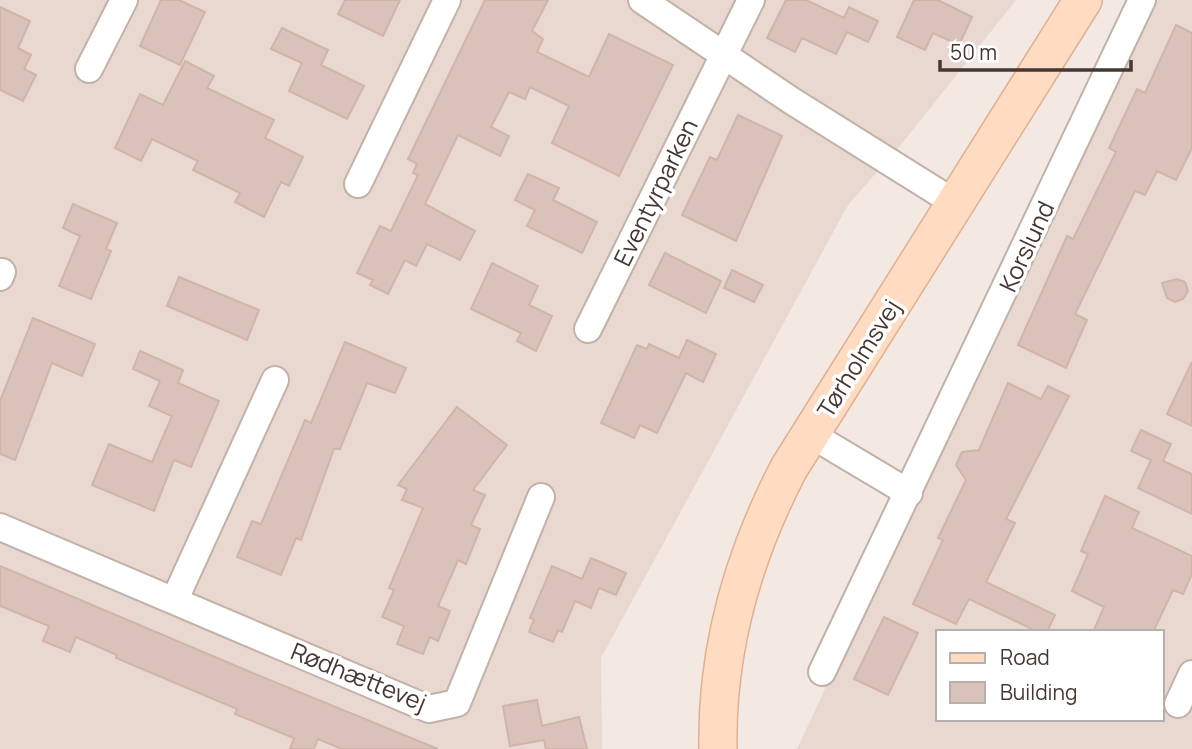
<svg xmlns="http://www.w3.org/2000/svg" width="1192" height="749" viewBox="0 0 1192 749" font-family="Manrope,sans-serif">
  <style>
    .residential { fill: #e8d8d0; fill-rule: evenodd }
    .building { fill: #d9c2ba; stroke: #d1b4a9; stroke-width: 2 }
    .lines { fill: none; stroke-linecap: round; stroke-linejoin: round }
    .street-casing { stroke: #c2b1a7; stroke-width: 30 }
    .secondary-casing { stroke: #dfb091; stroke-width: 40 }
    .street { stroke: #fff; stroke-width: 26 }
    .secondary { stroke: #ffdbc1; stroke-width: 37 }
    .labels { text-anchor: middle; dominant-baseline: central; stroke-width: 7; stroke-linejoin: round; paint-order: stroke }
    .street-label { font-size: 24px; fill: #453832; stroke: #fff }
  </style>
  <rect width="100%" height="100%" fill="#f3e9e2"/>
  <g class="residential">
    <path d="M0 0H1016L900 146 848 205 601 658 602 749H0Z"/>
    <path d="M1146 0H1192V749H797ZM938 632H1162V719H938Z"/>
  </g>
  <g class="building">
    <path d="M161 0H179L205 12 180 65 140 46Z"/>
    <path d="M345 0H400L383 36 338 14Z"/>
    <path d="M485 0H548L532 31 543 39 537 52 589 77 609 34 673 65 619 176 552 143 569 106 530 87 525 99 509 92 491 127 509 136 500 156 458 135 425 204 475 231 460 260 427 244 416 266 405 260 388 294 370 285 373 280 357 273 380 226 391 231 418 175 413 173 417 164 408 159Z"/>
    <path d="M786 0H806L844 18 849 7 878 21 868 42 847 32 836 54 802 38 795 52 767 38Z"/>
    <path d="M914 0H938L972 17 959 45 933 33 925 50 897 37Z"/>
    <path d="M0 7 30 21 18 48 31 55 24 69 36 75 23 101 0 90Z"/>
    <path d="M1176 25 1192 33V148L1176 180 1157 171 1145 195 1135 191 1075 314 1087 320 1066 368 1018 345 1067 236 1073 239 1116 152 1109 148 1137 89 1145 93Z"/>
    <path d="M282 28 328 50 321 65 364 86 347 119 289 91 302 63 271 49Z"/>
    <path d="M185 61 214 76 207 88 274 120 265 138 303 157 289 186 281 182 264 217 235 202 240 193 193 170 198 161 152 139 141 161 115 148 140 94 163 105Z"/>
    <path d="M738 115 782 136 736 241 682 215 710 157 717 160Z"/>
    <path d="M528 174 559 188 553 200 597 222 582 253 527 226 535 210 515 200Z"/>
    <path d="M73 204 117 223 106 249 111 251 91 299 59 286 80 236 63 228Z"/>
    <path d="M665 253 721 281 706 313 649 285Z"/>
    <path d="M492 263 538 286 529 305 552 316 536 351 517 341 521 333 471 309Z"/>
    <path d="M732 270 763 285 754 302 724 288Z"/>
    <path d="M179 277 259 310 247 340 167 306Z"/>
    <path d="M1177 279 1185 282 1188 291 1183 299 1175 302 1167 298 1162 283Z"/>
    <path d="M33 318 95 344 82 376 52 363 15 460 0 454V401Z"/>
    <path d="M687 340 716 354 703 382 686 373 657 433 640 425 634 438 601 423 637 345 647 349 649 344 679 358Z"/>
    <path d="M345 342 406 368 395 393 367 383 340 449H334L301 540 296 538 281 575 237 557 252 521 261 524 305 420 311 423Z"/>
    <path d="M140 351 183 370 178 383 219 401 191 467 174 460 154 511 92 485 109 444 152 462 172 416 149 406 160 381 133 369Z"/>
    <path d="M1192 362V426L1167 414Z"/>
    <path d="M1008 383 1041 399 1048 386 1069 396 1006 519 1015 523 986 582 1055 615 1047 632H1038L969 599 956 624 913 604 943 540 938 538 966 480 956 465 962 452 979 450Z"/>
    <path d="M457 407 507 445 473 490 485 495 471 525 480 529 466 564 458 560 438 606 450 611 438 641 430 637 423 654 397 644 404 626 382 617 394 590 389 588 423 508 402 500 407 489 398 485Z"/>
    <path d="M1141 430 1171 444 1163 461 1192 474V514L1138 488 1151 460 1131 451Z"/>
    <path d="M1105 496 1139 512 1132 528 1192 556V574L1183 594 1173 590 1153 632H1093L1104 607 1072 591 1088 554 1081 551Z"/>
    <path d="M591 558 626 573 616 595 599 588 591 608 575 601 562 632 558 630 553 642 529 632 534 619 530 618 552 566 582 579Z"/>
    <path d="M0 566 248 671 438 749H342L318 739 314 749H290L294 738 235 714 237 709 116 658 117 655 76 637 70 652 43 641 49 626 0 606Z"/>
    <path d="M884 617 918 633 888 695 854 679Z"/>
    <path d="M537 700 542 726 579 717 587 749H546L544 740 510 746 503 706Z"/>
  </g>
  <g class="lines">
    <g class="street-casing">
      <g id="street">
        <path d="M642 0 792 101 955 203"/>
        <path d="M89 69 124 0"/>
        <path d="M358 184 447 0"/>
        <path d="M0 277 2 272"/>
        <path d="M588 329 751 0"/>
        <path d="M810 434 909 493"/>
        <path d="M0 527 429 709 457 703 541 497"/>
        <path d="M175 599 275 380"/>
        <path d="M822 672 1142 0"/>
        <path d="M1178 704 1192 674"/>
      </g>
    </g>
    <g class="secondary-casing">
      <path id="secondary" d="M718 749C716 650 743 556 789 468L1083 0"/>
    </g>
    <use href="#street" class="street"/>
    <use href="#secondary" class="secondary"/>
  </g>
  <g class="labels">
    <g class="street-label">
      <text transform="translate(655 192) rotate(-64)">Eventyrparken</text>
      <text transform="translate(1026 246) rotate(-65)">Korslund</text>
      <text transform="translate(858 358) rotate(-58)">Tørholmsvej</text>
      <text transform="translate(359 676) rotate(22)">Rødhættevej</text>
    </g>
  </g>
  <rect x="936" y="630" width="228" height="91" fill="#ffffff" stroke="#b5afad" stroke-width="2"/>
  <rect x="950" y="653" width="35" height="10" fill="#ffdbc1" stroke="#b5afad" stroke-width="2"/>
  <text x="1000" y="665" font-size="21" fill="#453832">Road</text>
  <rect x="950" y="682" width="35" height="21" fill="#d9c2ba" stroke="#b5afad" stroke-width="2"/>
  <text x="1000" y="700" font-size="21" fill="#453832">Building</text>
  <path d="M940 60v10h191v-10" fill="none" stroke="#453832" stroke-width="3.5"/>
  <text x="950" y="60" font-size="21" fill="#453832" stroke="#ffffff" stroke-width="5" paint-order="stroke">50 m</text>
</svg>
